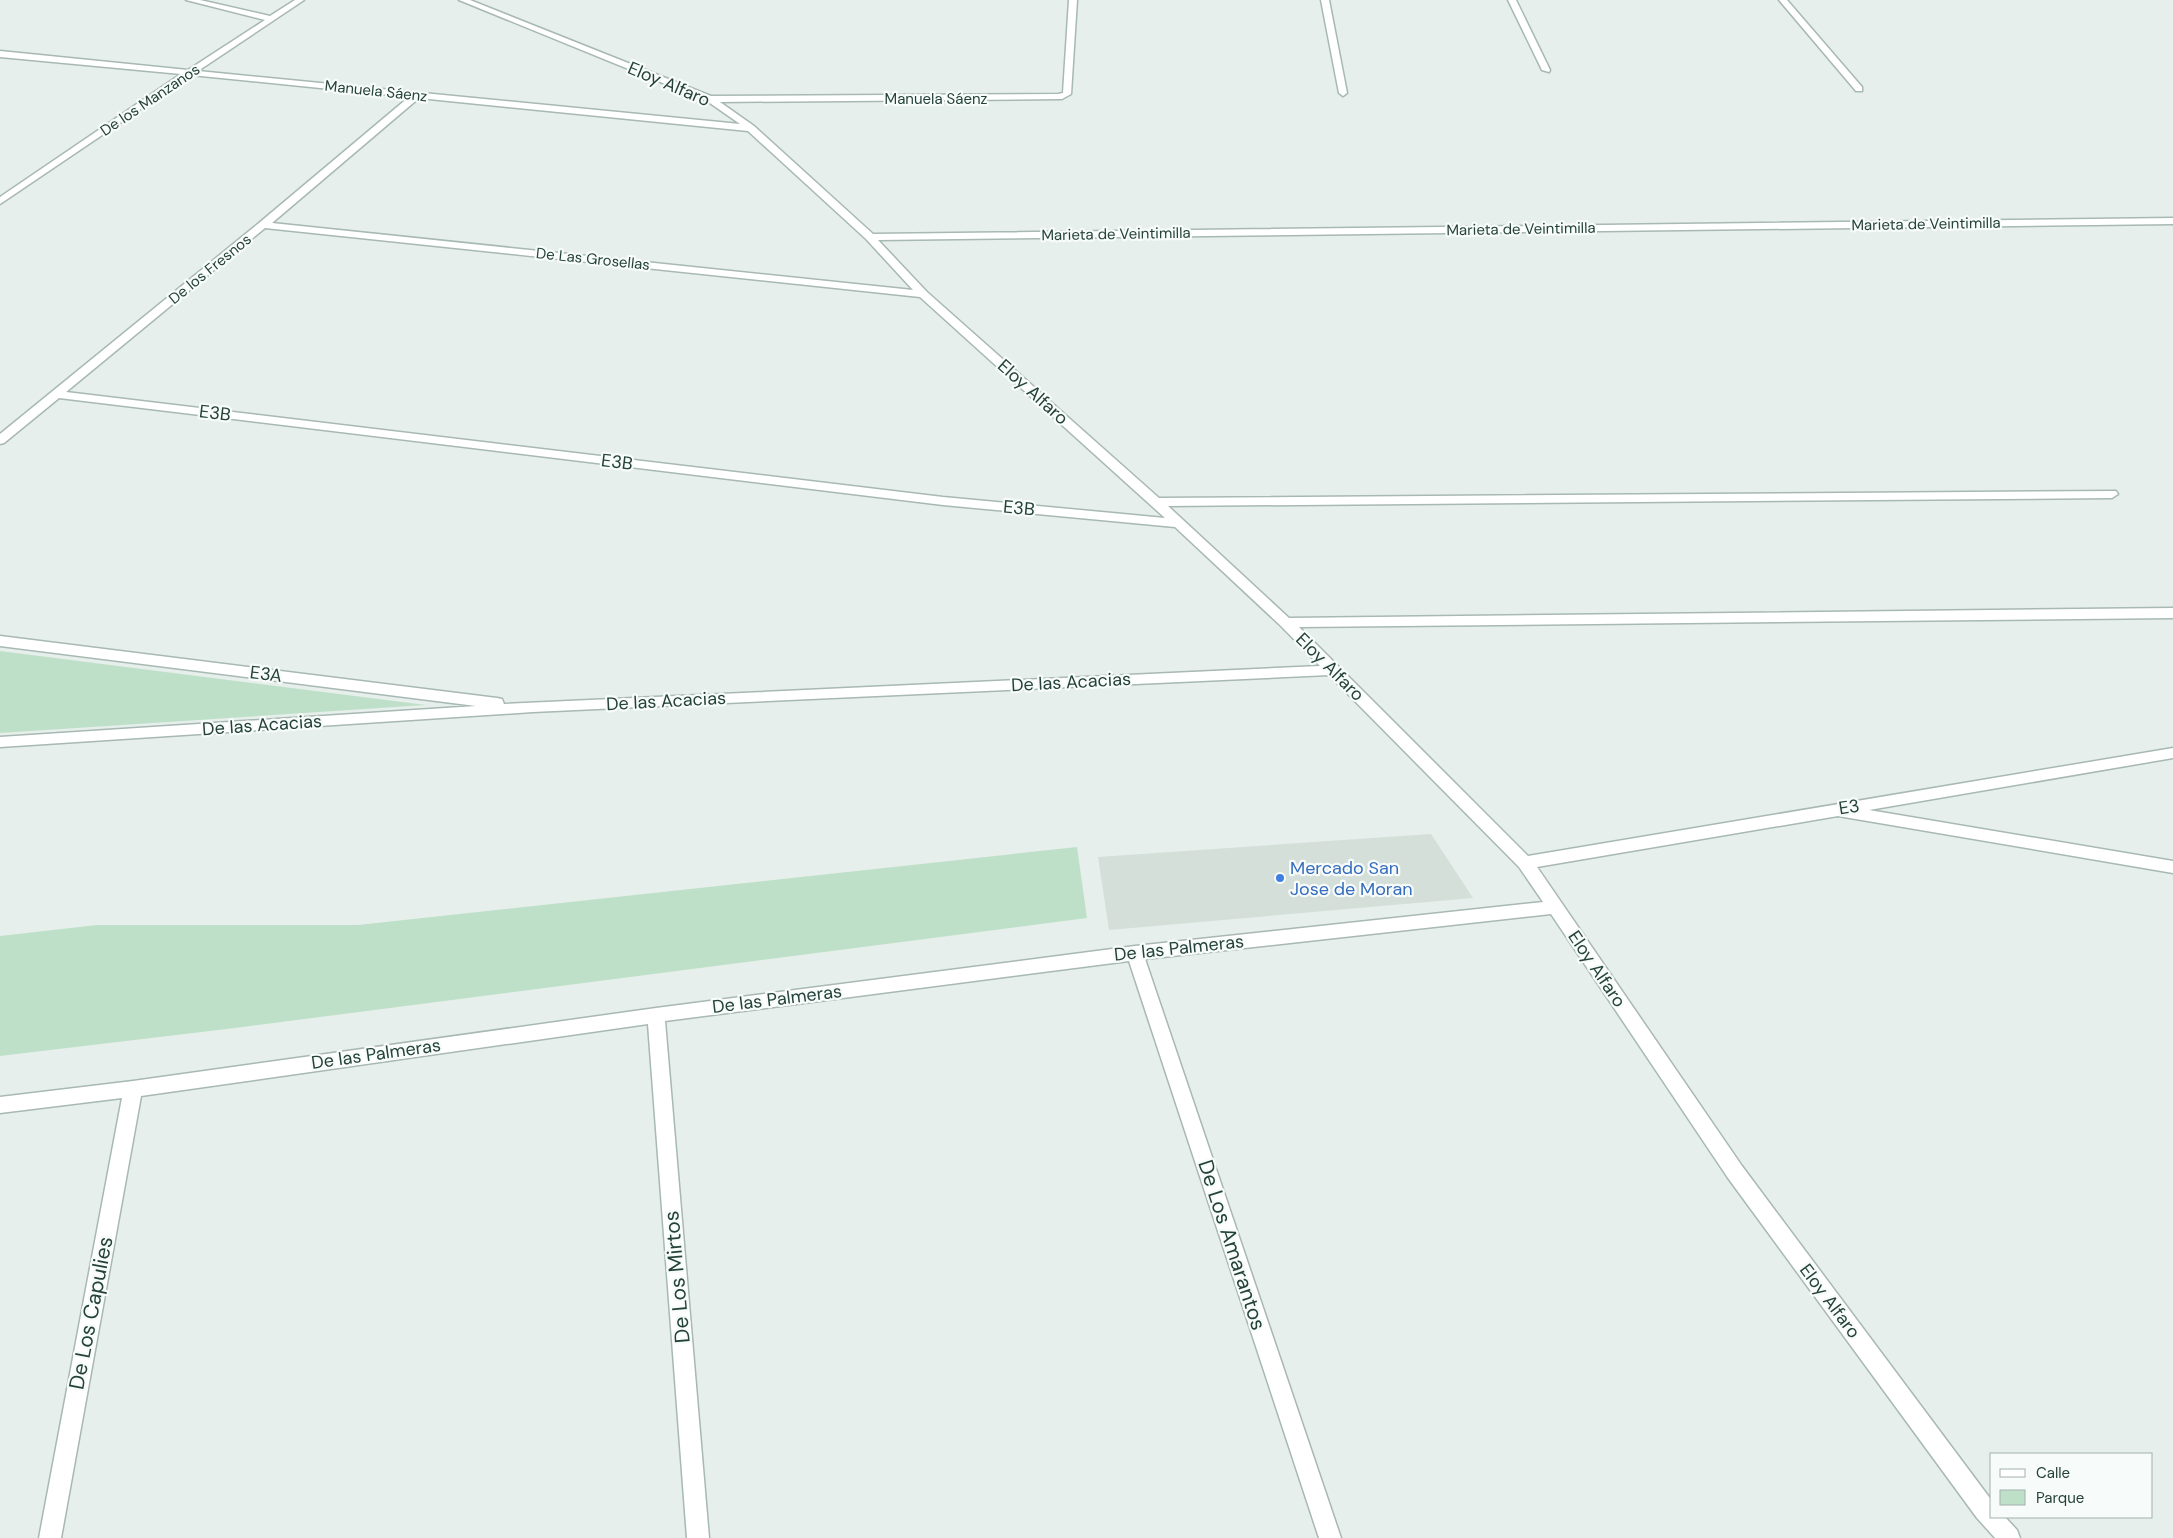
<svg xmlns="http://www.w3.org/2000/svg" width="2173" height="1538" viewBox="0 0 2173 1538" font-family="'DM Sans',sans-serif">
  <style>
    .built { fill: #d4dfda }
    .green { fill: #bfe0c8 }
    .lines { fill: none; stroke-linecap: round; stroke-linejoin: round }
    .minor-casing { stroke: #a8b8b2; stroke-width: 3 }
    .minor { fill: #fff; fill-rule: evenodd }
    .shop-dot { fill: #3f7fe0; stroke: #f7fbf9; stroke-width: 2 }
    .labels { text-anchor: middle; dominant-baseline: central; stroke-width: 4.5; stroke-linejoin: round; paint-order: stroke }
    .far-street-label { font-size: 15px; fill: #24423a; stroke: #f7fbf9 }
    .street-label { font-size: 18px; fill: #24423a; stroke: #f7fbf9 }
    .shop-label { font-size: 18px; fill: #366cbe; stroke: #f7fbf9; text-anchor: start }
    .near-street-label { font-size: 21px; fill: #24423a; stroke: #f7fbf9 }
  </style>
  <rect width="100%" height="100%" fill="#e6efeb"/>
  <path class="built" d="M1431 834 1473 898 1109 930 1098 857Z"/>
  <g class="green">
    <path d="M0 651 426 705 0 733Z"/>
    <path d="M1077 847 1087 918 235 1028 0 1056V936L97 925H358Z"/>
  </g>
  <g class="lines">
    <g class="minor-casing">
      <g id="minor">
        <path d="M186 0H200L270 16 295 0H304L198 71 740 124 707 101 459 0H470L711 96 1058 94 1063 93 1069 0H1077L1071 94 1062 99 720 102 754 126 873 234 2173 218V224L878 240 927 292 1159 498 2116 491 2118 494 2112 498 1168 506 1289 618 2173 608V618L1299 627 1528 856 2173 748V758L1869 810 2173 861V873L1838 816 1537 867 1742 1166 1992 1501V1517H2005L2017 1530 2020 1538H1995L1977 1518 1728 1178 1551 914 1145 959 1341 1538H1319L1129 961 665 1021 709 1538H687L648 1024 141 1096 61 1538H39L122 1098 0 1113V1097L133 1081 656 1008 1135 946 1543 902 1519 867 1329 675 533 712 0 747V737L476 706 0 646V636L497 698 502 699 504 704 1320 666 1281 626 1175 527 943 505 59 398 4 443 0 444V434L259 223 409 97 191 75 0 204V197L181 74 0 57V51L188 70 265 20ZM419 98 748 131 866 239 913 290 272 223ZM265 228 920 297 1165 518 943 497 66 392Z"/>
        <path d="M1321 0H1329L1347 93 1343 96 1339 93Z"/>
        <path d="M1508 0H1516L1550 70 1549 72 1542 70Z"/>
        <path d="M1779 0H1787L1862 87V91H1856Z"/>
      </g>
    </g>
    <use href="#minor" class="minor"/>
  </g>
  <circle class="shop-dot" cx="1280" cy="878" r="5"/>
  <g class="labels">
    <g class="far-street-label">
      <text transform="translate(376 91) rotate(6)">Manuela Sáenz</text>
      <text x="936" y="99">Manuela Sáenz</text>
      <text transform="translate(150 100) rotate(-34)">De los Manzanos</text>
      <text transform="translate(1926 224) rotate(-1)">Marieta de Veintimilla</text>
      <text transform="translate(1521 229) rotate(-1)">Marieta de Veintimilla</text>
      <text transform="translate(1116 234) rotate(-1)">Marieta de Veintimilla</text>
      <text transform="translate(593 259) rotate(6)">De Las Grosellas</text>
      <text transform="translate(210 269) rotate(-39)">De los Fresnos</text>
    </g>
    <g class="street-label">
      <text transform="translate(669 84) rotate(23)">Eloy Alfaro</text>
      <text transform="translate(1033 392) rotate(42)">Eloy Alfaro</text>
      <text transform="translate(215 413) rotate(7)">E3B</text>
      <text transform="translate(617 462) rotate(7)">E3B</text>
      <text transform="translate(1019 508) rotate(5)">E3B</text>
      <text transform="translate(1330 667) rotate(45)">Eloy Alfaro</text>
      <text transform="translate(266 674) rotate(7)">E3A</text>
      <text transform="translate(1071 682) rotate(-3)">De las Acacias</text>
      <text transform="translate(666 701) rotate(-3)">De las Acacias</text>
      <text transform="translate(262 725) rotate(-4)">De las Acacias</text>
      <text transform="translate(1849 807) rotate(-9)">E3</text>
      <text transform="translate(1179 948) rotate(-6)">De las Palmeras</text>
      <text transform="translate(1597 969) rotate(56)">Eloy Alfaro</text>
      <text transform="translate(777 999) rotate(-7)">De las Palmeras</text>
      <text transform="translate(376 1054) rotate(-8)">De las Palmeras</text>
      <text transform="translate(1830 1301) rotate(53)">Eloy Alfaro</text>
    </g>
    <g class="shop-label">
      <text x="1290" y="868">Mercado San<tspan x="1290" dy="21">Jose de Moran</tspan></text>
    </g>
    <g class="near-street-label">
      <text transform="translate(1232 1245) rotate(72)">De Los Amarantos</text>
      <text transform="translate(677 1277) rotate(-95)">De Los Mirtos</text>
      <text transform="translate(91 1313) rotate(-79)">De Los Capulies</text>
    </g>
  </g>
  <rect x="1990" y="1453" width="162" height="65" fill="#f7fbf9" stroke="#a3b1ad"/>
  <rect x="2000" y="1469" width="25" height="8" fill="#ffffff" stroke="#a3b1ad"/>
  <text x="2036" y="1478" font-size="15" fill="#24423a">Calle</text>
  <rect x="2000" y="1490" width="25" height="15" fill="#bfe0c8" stroke="#a3b1ad"/>
  <text x="2036" y="1503" font-size="15" fill="#24423a">Parque</text>
</svg>
